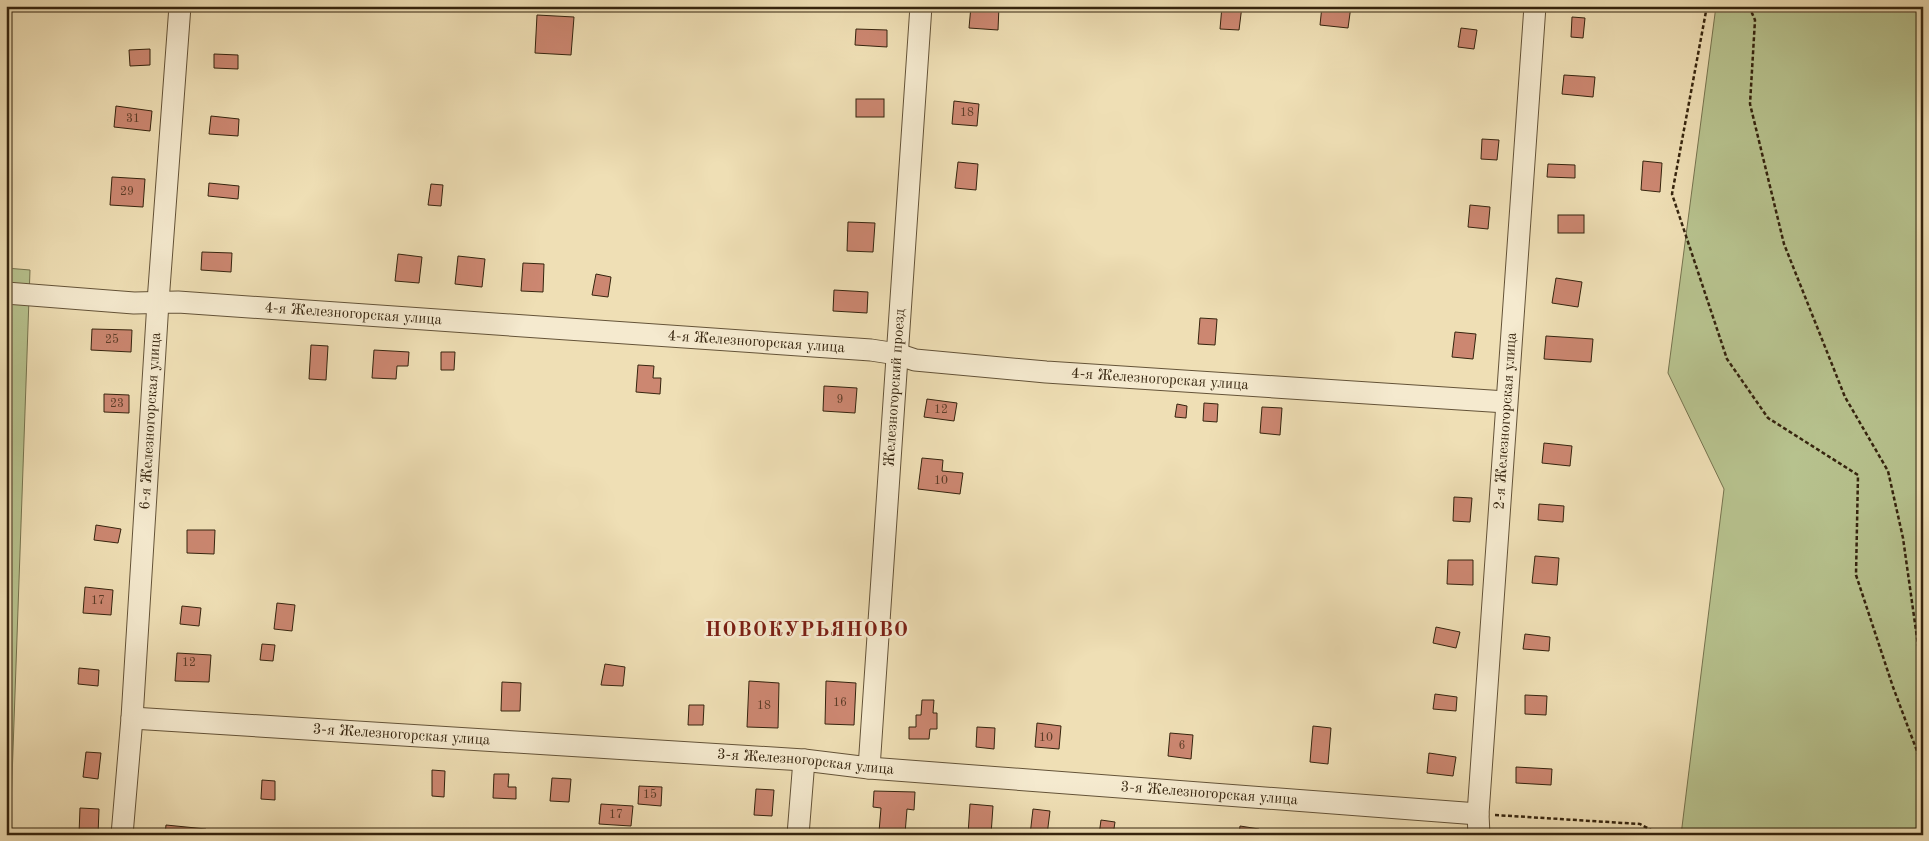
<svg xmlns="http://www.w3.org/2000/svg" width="1929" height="841" viewBox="0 0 1929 841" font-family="'Old Standard TT',serif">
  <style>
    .green { fill: #b7c28e; stroke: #76734e }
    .building { fill: #cc8771; stroke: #35240e }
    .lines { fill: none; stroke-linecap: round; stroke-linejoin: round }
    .minor-casing { stroke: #645338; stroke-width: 23 }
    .path { stroke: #35240e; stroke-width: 2.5; stroke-dasharray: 4 2.5; stroke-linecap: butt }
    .minor { stroke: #f5eacf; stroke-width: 21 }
    .labels { text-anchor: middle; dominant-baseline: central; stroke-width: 5; stroke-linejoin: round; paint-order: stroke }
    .number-label { font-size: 12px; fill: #5b3d27 }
    .street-label { font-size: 15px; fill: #35240e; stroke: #f5eacf }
    .district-label { font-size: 20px; font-weight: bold; letter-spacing: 1px; fill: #7a1f14; stroke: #f5eacf }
  </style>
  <rect width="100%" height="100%" fill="#efdfb5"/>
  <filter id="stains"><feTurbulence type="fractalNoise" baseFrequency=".004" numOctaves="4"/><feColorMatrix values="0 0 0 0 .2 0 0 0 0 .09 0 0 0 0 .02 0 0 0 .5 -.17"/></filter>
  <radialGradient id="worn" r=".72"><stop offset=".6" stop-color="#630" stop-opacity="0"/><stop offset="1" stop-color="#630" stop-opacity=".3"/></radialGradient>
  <g class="green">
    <path d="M1716 6H1923V835H1681L1724 489 1668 373Z"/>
    <path d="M6 268 30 270 10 835H6Z"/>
  </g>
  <g class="building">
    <path d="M218 6H244L243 9Z"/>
    <path d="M971 6H999L998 30 969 28Z"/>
    <path d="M1222 6H1242L1239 30 1220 29Z"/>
    <path d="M1294 6H1308V11L1294 9Z"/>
    <path d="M1322 6H1351L1348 28 1320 25Z"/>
    <path d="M537 15 574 17 571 55 535 53Z"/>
    <path d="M1572 17 1585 18 1583 38 1571 37Z"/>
    <path d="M1461 28 1477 30 1474 49 1458 47Z"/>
    <path d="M856 29 887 30V47L855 45Z"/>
    <path d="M150 49V65L130 66 129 50Z"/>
    <path d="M214 54 238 55V69L214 68Z"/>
    <path d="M1564 75 1595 77 1593 97 1562 94Z"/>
    <rect x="856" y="99" width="28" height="18"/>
    <path d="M954 101 979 104 977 126 952 124Z"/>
    <path d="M116 106 152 111 150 131 114 127Z"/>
    <path d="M211 116 239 119 238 136 209 134Z"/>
    <path d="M1482 139 1499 140 1497 160 1481 159Z"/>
    <path d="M1643 161 1662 163 1660 192 1641 190Z"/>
    <path d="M958 162 978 164 976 190 955 188Z"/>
    <path d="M1548 164 1575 165V178L1547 177Z"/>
    <path d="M112 177 145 179 143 207 110 205Z"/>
    <path d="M209 183 239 186 238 199 208 196Z"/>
    <path d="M431 184 443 185 441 206 428 205Z"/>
    <path d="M1470 205 1490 207 1488 229 1468 227Z"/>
    <rect x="1558" y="215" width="26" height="18"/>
    <path d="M848 222 875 223 873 252 847 251Z"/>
    <path d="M202 252 232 253 231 272 201 270Z"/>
    <path d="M398 254 422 257 419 283 395 281Z"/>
    <path d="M458 256 485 259 482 287 455 284Z"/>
    <path d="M523 263 544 264 543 292 521 291Z"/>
    <path d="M596 274 611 277 608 297 592 295Z"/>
    <path d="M1556 278 1582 282 1578 307 1552 303Z"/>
    <path d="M834 290 868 292 867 313 833 311Z"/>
    <path d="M1200 318 1217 319 1215 345 1198 344Z"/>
    <path d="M92 329 132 330 131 352 91 350Z"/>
    <path d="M1455 332 1476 334 1473 359 1452 357Z"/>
    <path d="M1546 336 1593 339 1591 362 1544 359Z"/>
    <path d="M311 345 328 346 326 380 309 379Z"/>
    <path d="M374 350 409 352 408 366H397L396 379 372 378Z"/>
    <path d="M441 352H455L454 370H441Z"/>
    <path d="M638 365 654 366 653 378H661L660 394 636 392Z"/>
    <path d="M824 386 857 388 855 413 823 411Z"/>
    <path d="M104 394 129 395V413L104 412Z"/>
    <path d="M927 399 957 403 954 421 924 417Z"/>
    <path d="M1204 403 1218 404 1217 422 1203 421Z"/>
    <path d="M1177 404 1187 406 1186 418 1175 417Z"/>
    <path d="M1262 407 1282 408 1280 435 1260 433Z"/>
    <path d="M1544 443 1572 446 1570 466 1542 463Z"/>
    <path d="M922 458 943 460 942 471 963 473 960 494 918 489Z"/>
    <path d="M1454 497 1472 498 1470 522 1453 521Z"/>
    <path d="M1539 504 1564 506 1563 522 1538 520Z"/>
    <path d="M96 525 121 529 118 543 94 540Z"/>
    <path d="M187 530H215L214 554 187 553Z"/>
    <path d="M1535 556 1559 558 1557 585 1532 583Z"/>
    <path d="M1448 560H1473V585L1447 584Z"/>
    <path d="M85 587 113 590 111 615 83 613Z"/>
    <path d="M277 603 295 605 292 631 274 629Z"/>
    <path d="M182 606 201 608 199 626 180 624Z"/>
    <path d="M1436 627 1460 632 1456 648 1433 643Z"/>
    <path d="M1525 634 1550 637 1549 651 1523 649Z"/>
    <path d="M262 644 275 645 273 661 260 660Z"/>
    <path d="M177 653 211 655 209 682 175 681Z"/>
    <path d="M605 664 625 667 623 686 601 685Z"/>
    <path d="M79 668 99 670 98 686 78 684Z"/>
    <path d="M749 681 779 683 778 728 747 727Z"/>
    <path d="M826 681 856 683 854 725 825 724Z"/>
    <path d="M502 682 521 683 520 711H501Z"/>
    <path d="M1435 694 1457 697 1456 711 1433 709Z"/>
    <path d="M1525 695 1547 696 1546 715 1525 714Z"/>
    <path d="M922 700H934L933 713H937V729H930L929 739H909V727H916V715H921Z"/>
    <path d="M689 705H704L703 725H688Z"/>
    <path d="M1037 723 1061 726 1059 749 1035 747Z"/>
    <path d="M1313 726 1331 728 1328 764 1310 762Z"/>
    <path d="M977 727 995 728 994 749 976 747Z"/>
    <path d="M1170 733 1193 735 1191 759 1168 756Z"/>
    <path d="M86 752 101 753 98 779 83 777Z"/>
    <path d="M1429 753 1456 757 1453 776 1427 773Z"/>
    <path d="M1516 767 1552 769 1551 785 1516 783Z"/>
    <path d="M432 770 445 771 444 797 432 796Z"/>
    <path d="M494 774H509L508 787H516V799L493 798Z"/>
    <path d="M552 778 571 779 569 802 550 801Z"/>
    <path d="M262 780 275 781V800L261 799Z"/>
    <path d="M639 786 662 787 661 806 638 804Z"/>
    <path d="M756 789 774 790 772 816 754 815Z"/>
    <path d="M874 791 915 792 914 810 907 809 905 834 879 832 881 808 873 807Z"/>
    <path d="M601 804 633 806 631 826 599 824Z"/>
    <path d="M970 804 993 806 991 835H968Z"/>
    <path d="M80 808 99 809 98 835 79 834Z"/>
    <path d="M1033 809 1050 811 1047 835H1030Z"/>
    <path d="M1101 820 1115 822 1113 835H1099Z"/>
    <path d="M166 825 206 829V835H165Z"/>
    <path d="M1240 826 1259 829 1258 835H1239Z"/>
  </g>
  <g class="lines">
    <g class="minor-casing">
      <g id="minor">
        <path id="s1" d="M6 293 134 303 178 302 871 350 897 354 915 360 1046 372 1506 402"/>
        <path id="s2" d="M132 718 804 760 869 768 1478 814"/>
        <path id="s3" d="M869 768 921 6"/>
        <path id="s4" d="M122 835 132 718 158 302 180 6"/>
        <path d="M798 835 804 760"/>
        <path id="s5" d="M1479 835 1478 814 1535 6"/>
      </g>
    </g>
    <g class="path">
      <path d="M1707 6 1672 194 1727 359 1768 418 1858 475 1856 575 1893 687 1923 767"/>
      <path d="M1749 6 1755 20 1750 104 1784 244 1845 397 1888 471 1903 538 1919 652 1923 661"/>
      <path d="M1495 815 1640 824 1660 835"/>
    </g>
    <use href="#minor" class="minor"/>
  </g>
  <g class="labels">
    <g class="number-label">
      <text x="967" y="113">18</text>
      <text x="133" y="119">31</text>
      <text x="127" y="192">29</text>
      <text x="112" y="340">25</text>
      <text x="840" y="400">9</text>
      <text x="117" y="404">23</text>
      <text x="941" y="410">12</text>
      <text x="941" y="481">10</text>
      <text x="98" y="601">17</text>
      <text x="189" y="663">12</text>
      <text x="840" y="703">16</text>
      <text x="764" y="706">18</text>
      <text x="1046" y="738">10</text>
      <text x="1182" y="746">6</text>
      <text x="650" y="795">15</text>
      <text x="616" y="815">17</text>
    </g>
    <g class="street-label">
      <text stroke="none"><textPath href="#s1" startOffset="348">4-я Железногорская улица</textPath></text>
      <text stroke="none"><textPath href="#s1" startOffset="752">4-я Железногорская улица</textPath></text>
      <text stroke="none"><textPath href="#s1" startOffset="1158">4-я Железногорская улица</textPath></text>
      <text stroke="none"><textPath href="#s3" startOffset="381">Железногорский проезд</textPath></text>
      <text stroke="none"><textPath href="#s4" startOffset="415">6-я Железногорская улица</textPath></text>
      <text stroke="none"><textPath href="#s5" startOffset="415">2-я Железногорская улица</textPath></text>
      <text stroke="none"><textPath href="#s2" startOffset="270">3-я Железногорская улица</textPath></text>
      <text stroke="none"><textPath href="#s2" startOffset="675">3-я Железногорская улица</textPath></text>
      <text stroke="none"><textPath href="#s2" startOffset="1080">3-я Железногорская улица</textPath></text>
    </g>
    <g class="district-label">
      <text x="807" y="631">НОВОКУРЬЯНОВО</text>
    </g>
  </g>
  <rect width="1929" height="841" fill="none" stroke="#efdfb5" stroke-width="25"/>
  <rect x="8" y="8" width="1914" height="826" fill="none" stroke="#35240e" stroke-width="2.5"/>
  <rect x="12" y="12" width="1904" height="816" fill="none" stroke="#35240e"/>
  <rect width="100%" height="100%" filter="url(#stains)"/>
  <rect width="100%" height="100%" fill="url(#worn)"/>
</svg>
